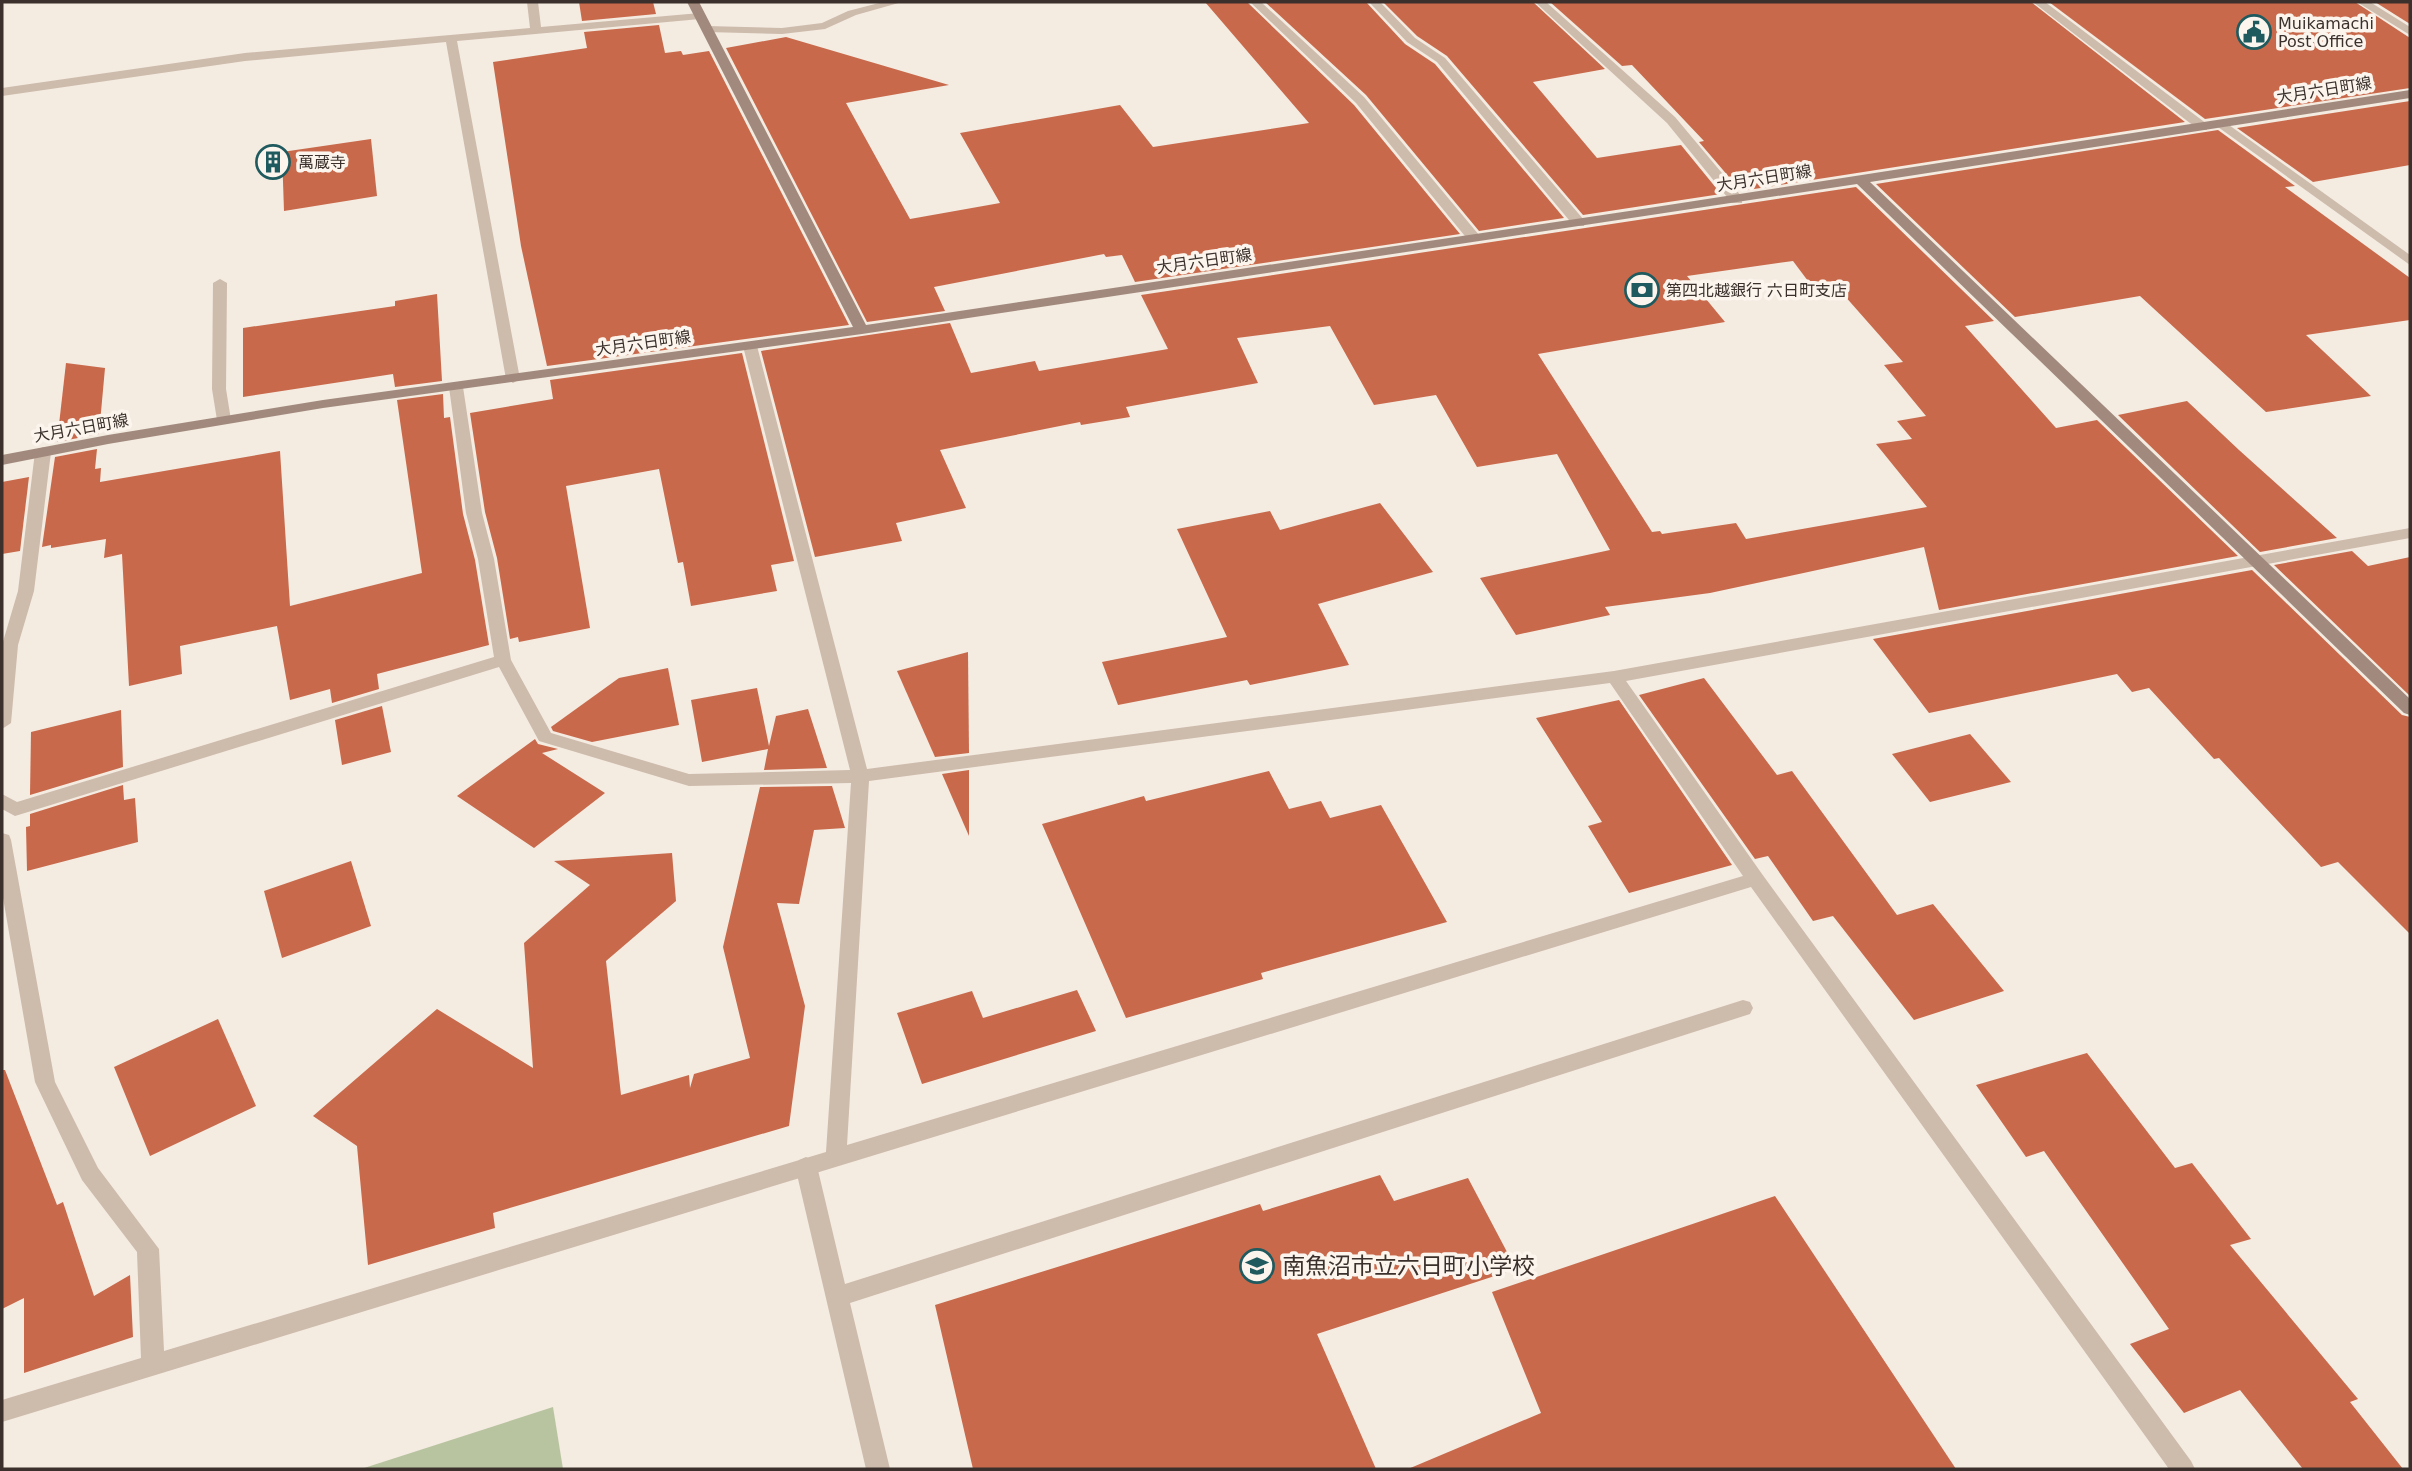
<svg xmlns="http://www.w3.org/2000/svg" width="2412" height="1471" viewBox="0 0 2412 1471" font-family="'DejaVu Sans','Noto Sans JP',sans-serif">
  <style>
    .green { fill: #b8c4a0 }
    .building { fill: #c8694b; fill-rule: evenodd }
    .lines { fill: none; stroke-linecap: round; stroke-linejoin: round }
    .lane { fill: #cdbbac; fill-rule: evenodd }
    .street { fill: #cdbbac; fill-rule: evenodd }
    .secondary { fill: #a18a7d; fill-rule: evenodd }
    .labels { text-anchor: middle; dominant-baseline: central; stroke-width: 7; stroke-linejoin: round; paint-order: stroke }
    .far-poi-label { font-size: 16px; fill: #3b302b; stroke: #fbf5ee; text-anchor: start }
    .far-street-label { font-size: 16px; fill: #3b302b; stroke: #fbf5ee }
    .near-poi-label { font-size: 23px; fill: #3b302b; stroke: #fbf5ee; text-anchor: start }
  </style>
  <rect width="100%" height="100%" fill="#f4ebe1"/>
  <path class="green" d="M553 1407 563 1469H361Z"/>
  <g class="building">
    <path d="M579 2H653L656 14 582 21Z"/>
    <path d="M1205 2H1247L1354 105 1460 234 1135 282 1122 255 1106 257 1104 254 934 287 945 311 867 322 726 48 786 37 949 85 846 103 910 219 1000 203 960 133 1120 105 1153 147 1309 123Z"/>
    <path d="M1265 2H1366L1405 44 1435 64 1564 218 1479 231 1366 95Z"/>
    <path d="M1383 2H1533L1605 69 1533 82 1597 158 1681 145 1721 194 1583 215 1447 56 1417 36Z"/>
    <path d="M1550 2H2031L2185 122 1741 191 1699 142 1704 141 1632 65 1622 66Z"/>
    <path d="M2049 2H2355L2410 38V88L2205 119Z"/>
    <path d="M2375 2H2410V24Z"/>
    <path d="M659 25 665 53 681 51 683 55 709 51 849 325 547 366 521 246 493 62 587 48 584 32Z"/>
    <path d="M2410 101V165L2313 182 2237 128Z"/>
    <path d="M2218 130 2295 186 2285 187 2410 278V320L2306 335 2371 396 2266 412 2140 296 2015 317 1876 184Z"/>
    <path d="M371 139 377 196 284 211 282 152Z"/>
    <path d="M1856 187 1994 321 1965 326 2056 428 2097 420 2238 556 1939 610 1924 547 1710 593 1605 607 1610 615 1516 635 1480 578 1610 550 1557 454 1477 467 1436 395 1374 405 1330 326 1237 338 1258 383 1126 407 1130 417 1081 425 1080 422 940 450 966 508 896 523 902 541 815 557 761 351 950 323 971 373 1035 361 1039 371 1168 349 1141 295ZM1793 261 1814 289 1836 286 1903 362 1884 365 1926 416 1897 421 1912 439 1876 444 1927 507 1746 539 1736 523 1662 534 1660 531 1652 532 1538 354 1725 322 1687 276Z"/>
    <path d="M437 294 442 381 395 387 393 374 243 397V328L395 306V301Z"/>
    <path d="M742 353 794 561 771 565 777 591 691 606 683 562 678 563 659 469 566 486 590 628 519 642 518 637 510 639 497 558 485 512 470 413 553 399 550 380Z"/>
    <path d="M66 363 105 368 99 434 57 442Z"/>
    <path d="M443 394 444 418 450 417 463 514 475 560 489 645 377 674 379 689 332 703 330 689 290 700 277 626 180 646 182 674 129 686 122 554 104 558 106 539 51 548V545L42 547 55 457 97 449 95 469 101 468 100 482 280 451 290 606 422 573 397 400Z"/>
    <path d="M2187 401 2239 450 2337 538 2260 552 2118 415Z"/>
    <path d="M29 477 20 551 2 554V482Z"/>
    <path d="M1380 503 1433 572 1318 604 1349 665 1250 685 1247 680 1118 705 1102 662 1227 637 1177 529 1270 511 1280 530Z"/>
    <path d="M2352 551 2368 566 2410 557V696L2274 565Z"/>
    <path d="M2252 570 2402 715 2410 717V934L2338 862 2321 867 2219 758 2214 759 2149 688 2132 692 2117 674 1929 713 1873 639Z"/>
    <path d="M968 652 969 753 935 757 897 671Z"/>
    <path d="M668 668 679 725 592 742 553 731 551 727 619 678Z"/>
    <path d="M1704 678 1777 775 1792 771 1897 915 1933 904 2004 991 1914 1020 1833 916 1813 921 1768 856 1755 859 1639 695Z"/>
    <path d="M757 688 769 746 776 716 808 709 827 768 764 770 768 749 702 762 691 700Z"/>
    <path d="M1619 700 1732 865 1629 893 1588 826 1602 822 1536 718Z"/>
    <path d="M382 706 391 752 342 765 335 720Z"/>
    <path d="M121 710 123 767 30 795 31 732Z"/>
    <path d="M1970 734 2011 782 1930 802 1892 754Z"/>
    <path d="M535 739 538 744 558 749 542 753 605 793 534 848 457 796Z"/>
    <path d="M969 770V836L942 774Z"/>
    <path d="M1269 771 1289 809 1321 801 1330 818 1381 805 1447 922 1261 973 1263 979 1126 1018 1042 824 1144 796 1146 801Z"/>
    <path d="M123 785 124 800 135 798 138 842 27 871 26 827 30 826V814Z"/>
    <path d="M832 786 845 828 814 830 799 904 777 903 805 1006 789 1126 493 1213 495 1228 368 1265 357 1146 313 1116 437 1009 533 1068 524 943 590 885 554 861 672 853 676 901 606 961 621 1095 689 1075 690 1088 694 1074 750 1058 723 947 760 787Z"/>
    <path d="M351 861 371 926 282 958 264 891Z"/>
    <path d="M1077 990 1096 1031 922 1084 897 1013 972 991 983 1018Z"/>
    <path d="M218 1019 256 1106 150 1156 114 1067Z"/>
    <path d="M2087 1053 2175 1168 2192 1163 2251 1239 2230 1245 2358 1399 2350 1402 2403 1469H2303L2240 1390 2184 1413 2130 1344 2169 1329 2044 1151 2026 1157 1976 1085Z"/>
    <path d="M2 1070H5L57 1205 63 1202 94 1296 130 1275 133 1337 24 1373V1298L2 1309Z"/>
    <path d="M1380 1175 1394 1201 1468 1178 1516 1269 1317 1334 1376 1469H973L935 1305 1260 1204 1263 1211Z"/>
    <path d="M1775 1196 1956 1469H1408L1541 1413 1492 1292Z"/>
  </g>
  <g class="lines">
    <g class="lane">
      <path d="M1250 2H1261L1364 97 1479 235V241H1469L1356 103Z"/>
      <path d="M1369 2H1380L1415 38 1445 58 1584 220V226H1574L1437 62 1407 42Z"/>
      <path d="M1535 2H1546L1675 117 1742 197V203H1732L1667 123Z"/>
      <path d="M2033 2H2045L2207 124V130H2199Z"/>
      <path d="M220 279 227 283 226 389 231 420 224 424 217 420 212 389 213 283Z"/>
      <path d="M1743 1000 1750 1002 1753 1008 1750 1014 850 1303 890 1469H866L795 1166 799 1160 806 1157 813 1160 817 1166 845 1284Z"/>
    </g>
    <g class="street">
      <path d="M527 2H538L541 27 700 13 706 16 700 19 457 41 520 379 513 383 506 379 446 42 245 61 2 96V88L245 53 530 28Z"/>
      <path d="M883 2H902L856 15 825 29 782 34 707 32 701 29 707 26 782 28 822 23 848 11Z"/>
      <path d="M2357 2H2370L2410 27V35Z"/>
      <path d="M2222 120 2410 255V265L2218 127V121Z"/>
      <path d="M750 342 757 346 867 769 1614 671 2410 528V538L1626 681 1762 874 2191 1461 2195 1469H2169L1751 887 2 1422V1400L141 1358 137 1252 82 1180 35 1082 2 892V833L9 835 11 840 55 1082 98 1168 159 1249 164 1351 826 1152 851 783 689 786 539 741 499 667 15 816 2 809V794L17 802 494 657 478 559 466 513 449 387 456 383 463 387 482 513 494 559 511 660 551 733 689 774 850 770 743 346ZM1610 683 1743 876 847 1145 869 781Z"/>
      <path d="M43 447 51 452 34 591 18 645 11 723 2 729V645L18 591 35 452Z"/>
    </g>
    <path class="secondary" d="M687 2H699L866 325 1636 210 2410 90V98L1870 182 2410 699V715L2404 713 1857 184 862 334 323 408 108 444 2 465V455L108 435 323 400 853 327Z"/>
  </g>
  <defs>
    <g id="civic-ring" transform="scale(1.75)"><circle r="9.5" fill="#fbf5ee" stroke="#1f5a5e" stroke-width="1.5"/><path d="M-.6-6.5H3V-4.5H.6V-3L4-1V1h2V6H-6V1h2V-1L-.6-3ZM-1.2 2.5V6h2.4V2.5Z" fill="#1f5a5e"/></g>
    <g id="building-ring" transform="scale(1.75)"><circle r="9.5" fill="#fbf5ee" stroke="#1f5a5e" stroke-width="1.5"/><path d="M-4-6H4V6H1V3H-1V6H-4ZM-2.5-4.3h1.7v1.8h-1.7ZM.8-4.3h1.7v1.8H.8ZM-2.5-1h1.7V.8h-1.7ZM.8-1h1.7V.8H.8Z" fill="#1f5a5e"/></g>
    <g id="bank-ring" transform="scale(1.75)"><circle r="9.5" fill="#fbf5ee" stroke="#1f5a5e" stroke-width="1.5"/><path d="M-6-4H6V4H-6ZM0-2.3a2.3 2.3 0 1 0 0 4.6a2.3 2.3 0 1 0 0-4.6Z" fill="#1f5a5e"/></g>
    <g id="school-ring" transform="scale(1.75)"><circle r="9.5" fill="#fbf5ee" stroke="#1f5a5e" stroke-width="1.5"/><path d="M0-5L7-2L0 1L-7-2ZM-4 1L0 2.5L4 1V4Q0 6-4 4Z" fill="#1f5a5e"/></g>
  </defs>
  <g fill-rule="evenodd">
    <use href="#civic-ring" x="2254" y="32"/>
    <use href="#building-ring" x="273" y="162"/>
    <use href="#bank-ring" x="1642" y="290"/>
    <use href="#school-ring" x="1257" y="1266"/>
  </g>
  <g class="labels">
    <g class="far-poi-label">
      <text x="2278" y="23">Muikamachi<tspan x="2278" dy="18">Post Office</tspan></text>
      <text x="298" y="162">萬蔵寺</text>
      <text x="1666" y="290">第四北越銀行 六日町支店</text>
    </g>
    <g class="far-street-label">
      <text transform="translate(2324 90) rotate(-9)">大月六日町線</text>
      <text transform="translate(1764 178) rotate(-9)">大月六日町線</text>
      <text transform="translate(1204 261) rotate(-8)">大月六日町線</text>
      <text transform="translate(643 343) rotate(-8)">大月六日町線</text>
      <text transform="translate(81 428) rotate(-10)">大月六日町線</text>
    </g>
    <g class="near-poi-label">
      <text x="1282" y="1266">南魚沼市立六日町小学校</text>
    </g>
  </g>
  <rect width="2412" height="1471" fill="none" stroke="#3b302b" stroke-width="7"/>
</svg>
